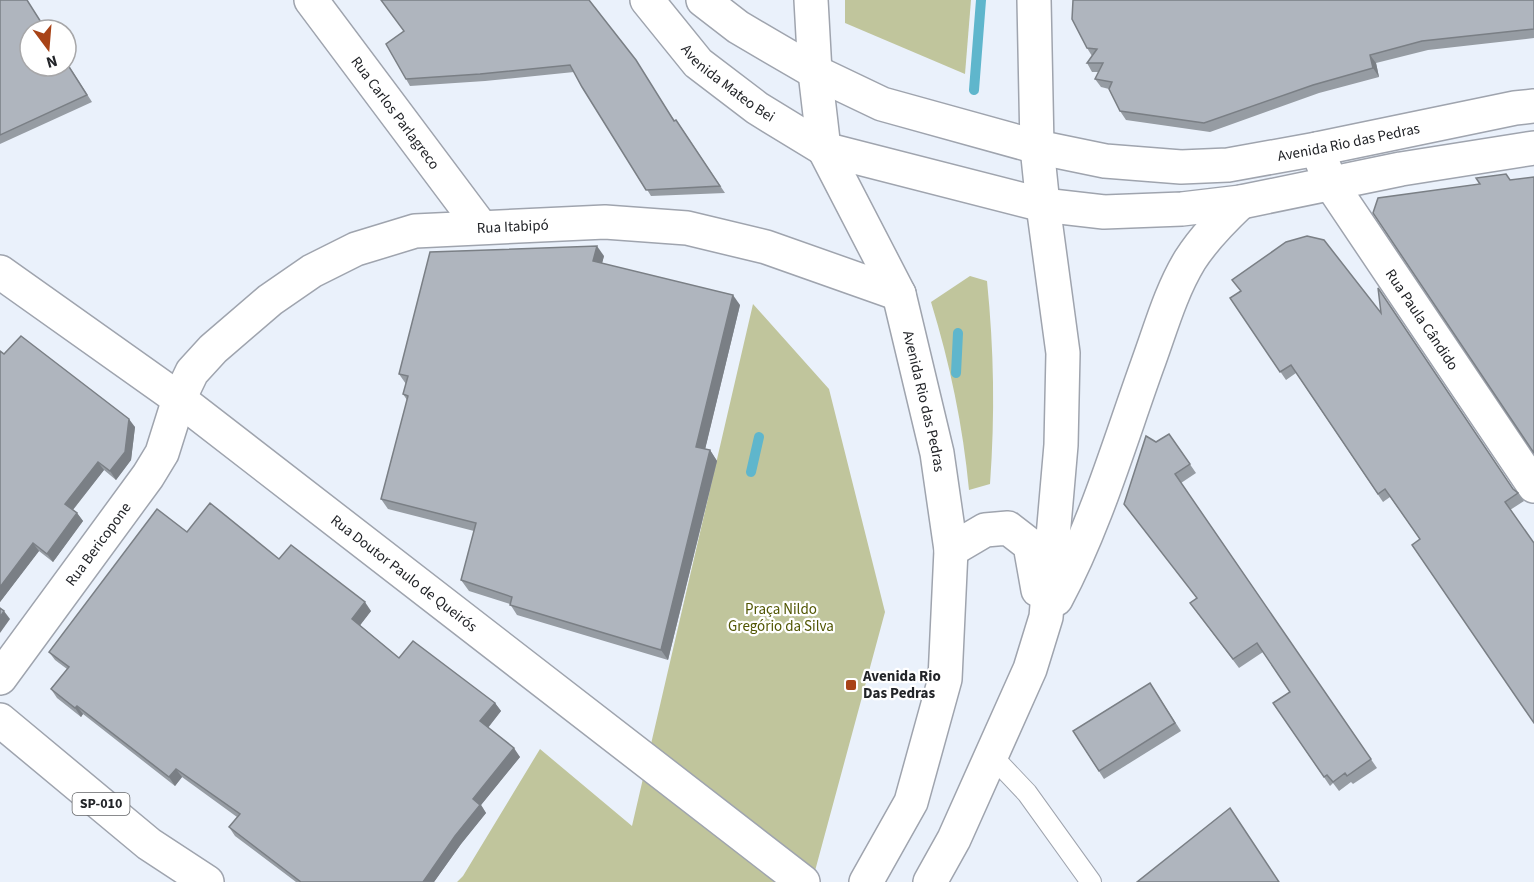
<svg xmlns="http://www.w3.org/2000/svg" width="1534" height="882" viewBox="0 0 1534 882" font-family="'Source Sans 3',sans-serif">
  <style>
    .green { fill: #c0c59c }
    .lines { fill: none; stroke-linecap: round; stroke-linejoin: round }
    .stream { stroke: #5fb6cc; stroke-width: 10 }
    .lane-casing { stroke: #9fa4ae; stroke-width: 22 }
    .street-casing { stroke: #9fa4ae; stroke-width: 36 }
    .secondary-casing { stroke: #9fa4ae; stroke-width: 36 }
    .highway-casing { stroke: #9fa4ae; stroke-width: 36 }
    .lane { stroke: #fff; stroke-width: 20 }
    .street { stroke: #fff; stroke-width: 33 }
    .secondary { stroke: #fff; stroke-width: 33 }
    .highway { stroke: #fff; stroke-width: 33 }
    .wall { fill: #969ca3 }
    .shaded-wall { fill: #7a7f85 }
    .building { fill: #afb5be; stroke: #7a7f85; stroke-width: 1.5 }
    .poi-dot { fill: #a84317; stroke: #fff; stroke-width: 2 }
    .labels { text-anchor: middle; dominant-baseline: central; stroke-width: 4.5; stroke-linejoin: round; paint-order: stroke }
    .shield { fill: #fff; stroke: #646668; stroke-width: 1.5 }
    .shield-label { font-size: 14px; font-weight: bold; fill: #222428 }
    .street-label { font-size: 15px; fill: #222428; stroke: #fff }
    .park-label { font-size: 15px; fill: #515603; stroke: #fff }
    .poi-label { font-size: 15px; font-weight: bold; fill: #222428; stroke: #fff; text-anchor: start }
  </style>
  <rect width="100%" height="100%" fill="#eaf1fb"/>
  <g class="green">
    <path d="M845 0H971L965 74 845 23Z"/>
    <path d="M970 276 987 281C994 351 995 414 990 484L969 490C963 426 950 364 931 302Z"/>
    <path d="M753 304 829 389 885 612 812 882H457L463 876 540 749 632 826Z"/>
  </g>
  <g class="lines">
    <g class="stream">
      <path d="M974 90 981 0"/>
      <path d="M956 373 958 333"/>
      <path d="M751 472 759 437"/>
    </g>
    <g class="lane-casing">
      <path id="lane" d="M991 755 1027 793 1091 882"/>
    </g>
    <g class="street-casing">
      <g id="street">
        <path id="s1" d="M311 0 481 227"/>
        <path id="s2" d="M1317 149 1331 184 1534 486"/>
        <path id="s3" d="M0 272 179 399 803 882"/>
        <path id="s4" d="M0 678 148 476 162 453 179 399 192 372 213 349 270 300 312 271 356 249 415 231 605 222 687 228 766 247 899 294"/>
      </g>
    </g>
    <g class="secondary-casing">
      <g id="secondary">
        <path id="s5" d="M647 0 698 63 757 108 824 149 1043 205 1104 212 1182 209 1241 202 1401 169 1534 148"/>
        <path id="s6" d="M703 0 738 27 772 47 815 72 882 104 1037 147 1105 161 1181 167 1228 165 1317 149 1515 108 1534 106"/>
        <path id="s7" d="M811 0 815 72 824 149 899 294 937 453 951 550 945 679 911 802 866 882"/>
        <path d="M951 550 985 530 1008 528 1030 545 1038 590"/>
        <path d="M1056 599C1095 526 1119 444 1147 366 1160 331 1170 293 1190 260 1204 238 1222 220 1241 202"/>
        <path d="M930 882 954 839 1030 669 1046 617 1061 445 1063 353 1043 205 1037 147 1034 0"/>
      </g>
    </g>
    <g class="highway-casing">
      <path id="highway" d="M0 720 149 844 207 882"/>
    </g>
    <use href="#lane" class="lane"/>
    <use href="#street" class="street"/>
    <use href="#secondary" class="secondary"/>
    <use href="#highway" class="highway"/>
  </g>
  <g class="wall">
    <path d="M0 0 66 61 92 102 0 144Z"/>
    <path d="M589 0 675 121 681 127 725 193 651 196 574 72 485 81 410 86 406 79 404 31Z"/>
    <path d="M1534 0V38L1428 50 1376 63 1379 77 1319 93 1210 132 1126 120 1120 111 1109 89 1101 87 1095 79 1099 72H1092L1087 63 1092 56 1087 48Z"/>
    <path d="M604 256 602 263 740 305 705 449 710 450 717 461 668 660 517 615 510 604 469 591 461 580 474 531 388 509 381 499 407 400 403 394 406 384 399 374Z"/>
    <path d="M1230 298 1514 489 1518 493 1524 501 1510 510 1420 539 1390 497 1383 502 1296 373 1286 380Z"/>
    <path d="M0 351 135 427 131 460 116 480 104 470 73 510 77 513 83 521 53 562 39 551 0 602Z"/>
    <path d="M1169 434 1196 473 1181 483 1377 768 1353 784 1351 782 1339 791 1333 783 1330 786 1273 703 1290 692 1263 652 1239 668 1196 611 1197 598 1124 504 1156 442Z"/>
    <path d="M187 532 279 559 371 611 360 625 399 658 495 703 501 711 488 728 520 757 481 805 486 813 461 844 434 882H296L235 836 229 827 237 817 182 777 175 786 83 714 81 717 57 698 51 689 67 669 55 660 49 652Z"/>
    <path d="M1155 691 1181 731 1104 779 1073 731Z"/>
  </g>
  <g class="shaded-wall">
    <path d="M1370 55 1376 63 1379 77 1373 68Z"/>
    <path d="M597 246 604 256 600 271 593 261Z"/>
    <path d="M733 295 740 305 703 458 696 447Z"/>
    <path d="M129 419 135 427 131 460 116 480 110 471Z"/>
    <path d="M710 450 717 461 668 660 661 650Z"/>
    <path d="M98 462 104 470 71 512 65 504Z"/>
    <path d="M77 513 83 521 53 562 47 554Z"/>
    <path d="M33 543 39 551 0 602V587Z"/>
    <path d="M365 602 371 611 358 628 352 619Z"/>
    <path d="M4 611 10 619 0 633V617Z"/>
    <path d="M495 703 501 711 486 730 480 721Z"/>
    <path d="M77 706 83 714 81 717 75 708Z"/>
    <path d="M514 748 520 757 481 805 486 813 461 844 434 882H423L473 799Z"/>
    <path d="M176 769 182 777 175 786 169 777Z"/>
  </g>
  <g class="building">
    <path d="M0 0H27L46 30H30V66H66V62L87 95 0 135Z"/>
    <path d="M381 0H589L636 60 674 121 676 120 720 186 646 190 582 87 570 65 480 74 406 79 386 44 404 31Z"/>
    <path d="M1073 0H1534V29L1422 41 1370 55 1373 68 1313 85 1204 123 1120 111 1109 89 1112 82 1095 79 1103 63H1087L1097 49 1087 48 1072 19Z"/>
    <path d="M1506 174 1510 180 1534 177V453L1373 213 1378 198 1480 184 1476 178Z"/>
    <path d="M1307 236 1324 240 1381 313 1378 288 1513 489 1518 493 1505 502 1534 543V723L1412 545 1420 539 1385 489 1378 494 1291 365 1280 372 1230 298 1241 291 1232 280 1286 242Z"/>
    <path d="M597 246 593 261 733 295 696 447 710 450 661 650 510 605 512 597 461 580 476 523 381 499 408 396 403 394 408 376 399 374 430 252Z"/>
    <path d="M21 336 129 419 125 452 110 471 98 462 65 504 77 513 47 554 33 543 0 587V351L4 354Z"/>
    <path d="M1169 434 1190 464 1175 474 1371 759 1347 776 1345 773 1333 782 1327 775 1324 777 1273 703 1290 692 1257 643 1233 659 1190 603 1197 598 1124 504 1146 436 1156 442Z"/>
    <path d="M210 503 279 559 291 545 365 602 352 619 399 658 413 641 495 703 480 721 514 748 473 799 480 805 455 836 423 882H301L229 827 240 814 176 769 169 777 77 706 75 708 51 689 69 667 49 652 157 509 187 532Z"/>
    <path d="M0 608 4 611 0 617Z"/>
    <path d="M1150 683 1175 723 1099 771 1073 731Z"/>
    <path d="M1230 808 1279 882H1137Z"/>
  </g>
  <rect class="poi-dot" x="845" y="679" width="12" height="12" rx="3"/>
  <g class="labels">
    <rect class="shield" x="72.5" y="793" width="57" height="22" rx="4.5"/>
    <g class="shield-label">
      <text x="101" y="804">SP-010</text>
    </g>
    <g class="street-label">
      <text stroke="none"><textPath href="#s5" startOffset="117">Avenida Mateo Bei</textPath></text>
      <text stroke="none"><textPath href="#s1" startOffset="141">Rua Carlos Parlagreco</textPath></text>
      <text stroke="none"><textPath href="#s6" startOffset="684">Avenida Rio das Pedras</textPath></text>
      <text stroke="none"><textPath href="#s4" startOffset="730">Rua Itabipó</textPath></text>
      <text stroke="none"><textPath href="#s2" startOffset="201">Rua Paula Cândido</textPath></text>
      <text stroke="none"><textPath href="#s7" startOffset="423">Avenida Rio das Pedras</textPath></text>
      <text stroke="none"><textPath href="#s4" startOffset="166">Rua Bericopone</textPath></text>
      <text stroke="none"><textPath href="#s3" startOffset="504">Rua Doutor Paulo de Queirós</textPath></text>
    </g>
    <g class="park-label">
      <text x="781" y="609">Praça Nildo<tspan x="781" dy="17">Gregório da Silva</tspan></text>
    </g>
    <g class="poi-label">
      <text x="863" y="676">Avenida Rio<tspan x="863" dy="17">Das Pedras</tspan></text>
    </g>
  </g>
  <g transform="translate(48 48) rotate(164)"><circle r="28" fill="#ffffff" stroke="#a7a7a9" stroke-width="1.5"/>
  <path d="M0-4.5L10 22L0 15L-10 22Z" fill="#a84317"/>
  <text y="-9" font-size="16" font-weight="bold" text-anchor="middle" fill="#222428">N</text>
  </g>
</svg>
